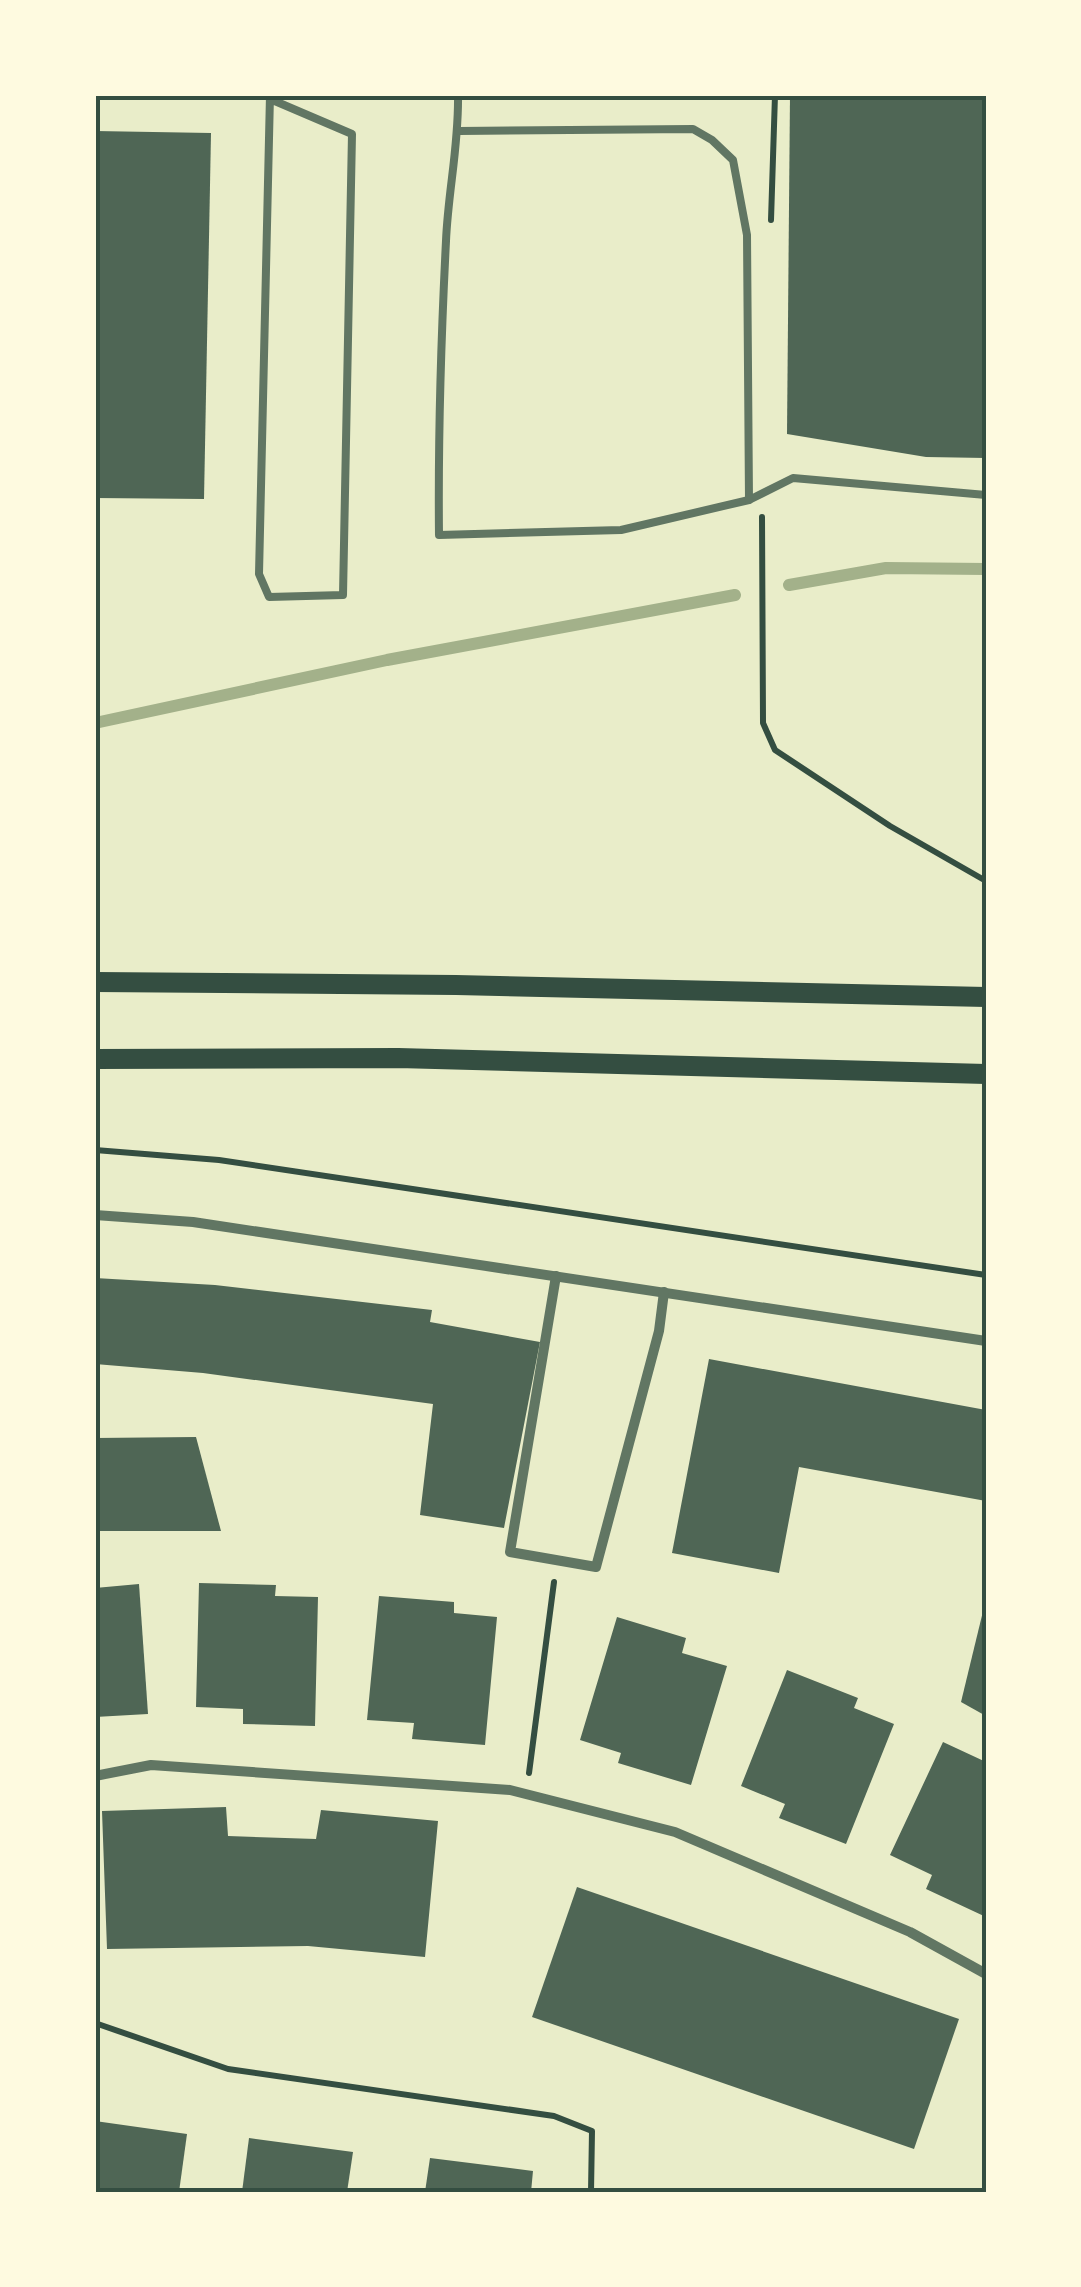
<svg xmlns="http://www.w3.org/2000/svg" width="1081" height="2287" viewBox="0 0 1081 2287" font-family="Jost,sans-serif">
  <style>
    .lines { fill: none; stroke-linecap: round; stroke-linejoin: round }
    .stream { stroke: #a3b18a; stroke-width: 12 }
    .building { fill: #4f6655 }
    .path { stroke: #344e41; stroke-width: 6 }
    .service { stroke: #617663; stroke-width: 8 }
    .minor { stroke: #617663; stroke-width: 10 }
    .secondary { stroke: #344e41; stroke-width: 20 }
    .neatline { fill: none; stroke: #344e41; stroke-width: 4 }
  </style>
  <rect width="100%" height="100%" fill="#e9edc9"/>
  <g class="lines">
    <g class="stream">
      <path d="M789 585 886 568 986 569"/>
      <path d="M95 723 387 660 735 595"/>
    </g>
  </g>
  <g class="building">
    <path d="M790 95H986V458L926 457 787 434Z"/>
    <path d="M95 131 211 133 204 499 95 498Z"/>
    <path d="M95 1278 215 1285 432 1310 430 1322 540 1342 504 1528 420 1515 433 1404 203 1373 95 1364Z"/>
    <path d="M709 1359 986 1410V1501L799 1467 779 1573 672 1553Z"/>
    <path d="M196 1437 221 1531H95V1438Z"/>
    <path d="M199 1583 276 1585 275 1596 318 1597 315 1726 243 1724V1709L196 1707Z"/>
    <path d="M139 1584 148 1714 95 1717V1588Z"/>
    <path d="M379 1596 454 1602V1613L497 1617 485 1745 412 1739 414 1723 367 1720Z"/>
    <path d="M985 1603 986 1604V1716L961 1702Z"/>
    <path d="M617 1617 686 1638 682 1653 727 1666 691 1785 618 1763 621 1753 580 1740Z"/>
    <path d="M787 1670 858 1698 854 1708 894 1724 846 1844 779 1818 785 1804 741 1786Z"/>
    <path d="M943 1742 986 1762V1917L926 1889 932 1875 890 1855Z"/>
    <path d="M226 1807 228 1836 316 1839 321 1810 438 1821 425 1957 308 1946 107 1949 102 1811Z"/>
    <path d="M577 1887 959 2019 914 2149 532 2017Z"/>
    <path d="M95 2121 187 2134 179 2192H95Z"/>
    <path d="M249 2138 353 2152 347 2192H242Z"/>
    <path d="M430 2158 533 2171 531 2192H425Z"/>
  </g>
  <g class="lines">
    <g class="path">
      <path d="M771 220 775 95"/>
      <path d="M762 517 763 723 775 750 890 826 986 881"/>
      <path d="M95 1150 219 1160 986 1275"/>
      <path d="M529 1773 554 1582"/>
      <path d="M95 2023 228 2069 554 2116 592 2131 591 2192"/>
    </g>
    <g class="service">
      <path d="M458 95C459 145 448 192 446 241 441 339 438 437 439 535L621 530 749 500 793 478 986 495"/>
      <path d="M270 99 352 134 343 595 269 597 259 574 270 95"/>
      <path d="M459 131 693 129 712 140 733 160 747 235 749 500"/>
    </g>
    <g class="minor">
      <path d="M95 1215 193 1222 986 1341"/>
      <path d="M556 1276 510 1552 596 1567 659 1331 664 1292"/>
      <path d="M95 1776 151 1765 510 1790 675 1832 910 1932 986 1974"/>
    </g>
    <g class="secondary">
      <path d="M95 982 456 985 986 997"/>
      <path d="M95 1059 398 1058 986 1074"/>
    </g>
  </g>
  <rect width="1081" height="2287" fill="none" stroke="#fefae0" stroke-width="195"/>
  <rect x="98" y="98" width="886" height="2092" class="neatline"/>
</svg>
